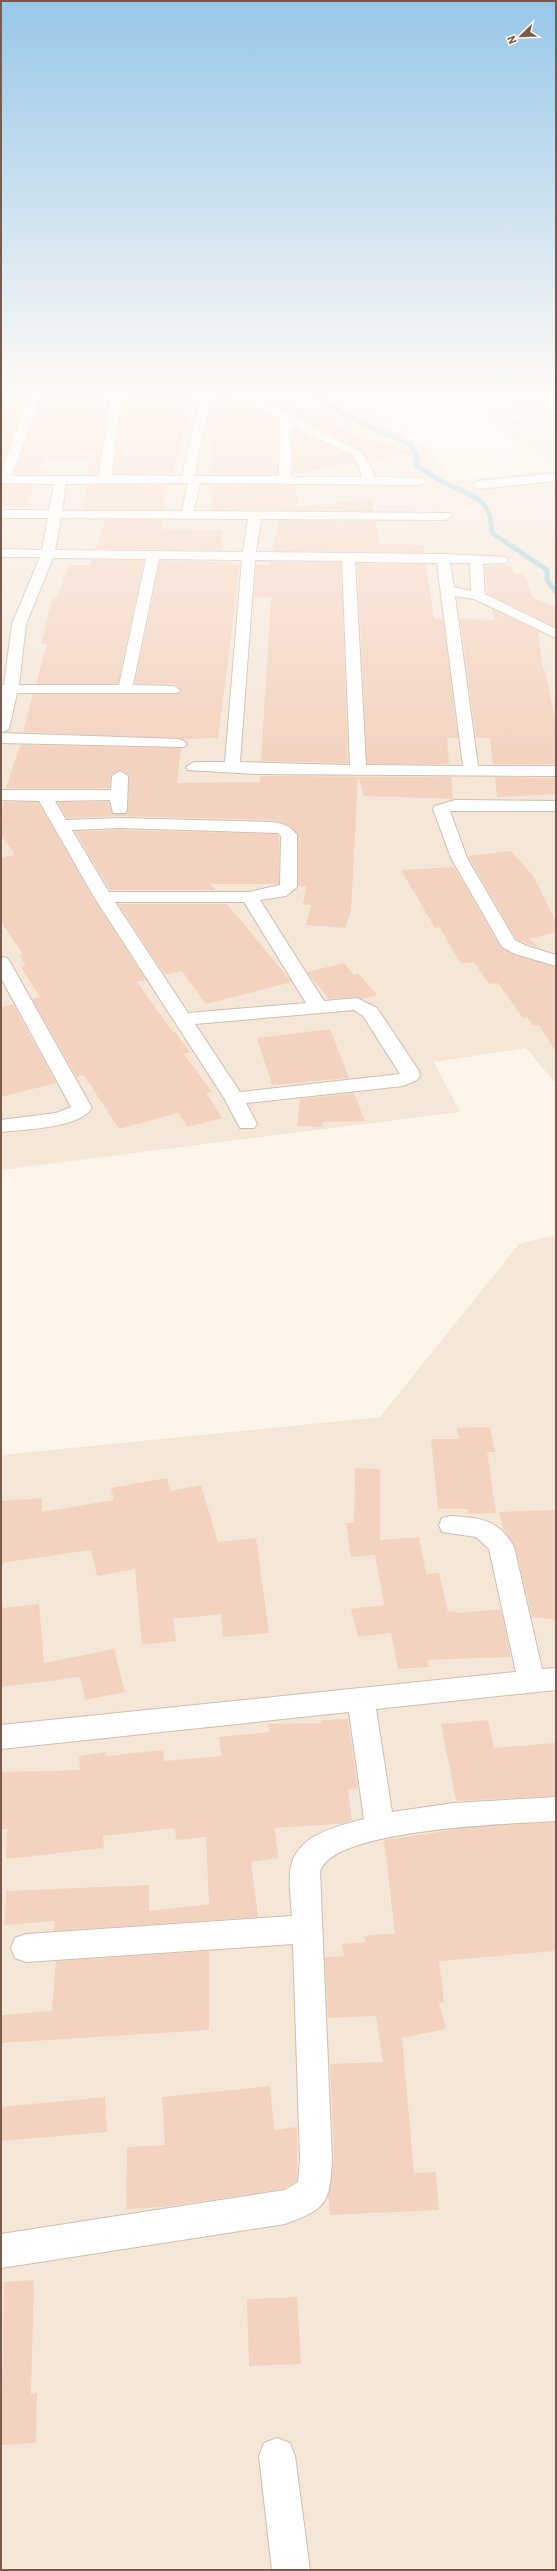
<svg xmlns="http://www.w3.org/2000/svg" width="557" height="2571" viewBox="0 0 557 2571" font-family="'IBM Plex Sans',sans-serif">
  <style>
    .residential { fill: #f5e7d8 }
    .lines { fill: none; stroke-linecap: round; stroke-linejoin: round }
    .stream { stroke: #a3d3da; stroke-width: 5 }
    .building { fill: #f3d3c0 }
    .street-casing { stroke: #d1bdae; stroke-width: 2 }
    .street { fill: #fff; fill-rule: evenodd }
  </style>
  <rect width="100%" height="100%" fill="#fdf5ea"/>
  <g class="residential">
    <path d="M1 393H325L319 397 431 449 452 481 556 470V1084L526 1048 434 1062 460 1112 1 1170Z"/>
    <path d="M556 400V469L478 411Z"/>
    <path d="M556 1235V2570H1V1455L380 1417 519 1244Z"/>
  </g>
  <g class="lines">
    <path class="stream" d="M326 393 319 398 342 413 411 445 417 454 416 465C426 471 435 478 445 483 472 496 492 498 492 533L547 570V580L556 592"/>
  </g>
  <g class="building">
    <path d="M1 393 28 394 1 469Z"/>
    <path d="M86 393H109L98 474H87L89 460 44 459 38 474H14L42 394Z"/>
    <path d="M123 393 195 395 173 473 114 474Z"/>
    <path d="M213 395 237 396 236 400 250 401 251 404 278 421V474H211L209 412Z"/>
    <path d="M272 399 339 423 332 426 350 432 345 433 414 453 369 461 361 450 266 401Z"/>
    <path d="M293 428 351 456 355 463 293 474V476Z"/>
    <path d="M1 484 34 485 25 507 1 506Z"/>
    <path d="M85 485H165L164 510H84Z"/>
    <path d="M211 485H295L298 507 371 499 374 511 212 510Z"/>
    <path d="M105 520H163V529L222 530V550L95 549Z"/>
    <path d="M280 521H375L380 544 424 545 425 552 272 551Z"/>
    <path d="M92 560H144L118 684H36L47 644H41L53 597 57 598 59 590H61L68 565H90Z"/>
    <path d="M160 561 231 562V565H240L218 738 182 739 23 732 33 694H179L181 690 173 684H135Z"/>
    <path d="M270 562H341L348 763 261 761 271 598 254 597 256 565H269Z"/>
    <path d="M357 564H426L434 619H443L458 738H447L449 764H367Z"/>
    <path d="M510 565 515 574H524L533 598 556 607V624L553 626 488 594 485 567Z"/>
    <path d="M492 609 540 632 538 633 543 670H545L556 724V764H493L490 738H476L460 619 495 620Z"/>
    <path d="M20 745 181 748 177 783 260 782V776L451 777 453 799 364 796 358 777 351 911 345 928 306 925 311 905 303 904 306 886H298V835L290 826 272 820 120 816 67 818 58 802H109L112 814H126L128 810 129 775 121 770 111 775 110 788H6Z"/>
    <path d="M495 777 556 778V794L497 797Z"/>
    <path d="M3 802H38L93 898 146 980 137 982 173 1032H175L190 1052 184 1054 212 1092 206 1093 222 1118 188 1127 178 1113 119 1129 84 1075 77 1077 32 999 40 997 21 967 26 966 19 955 23 954 1 922V858L15 855 1 835Z"/>
    <path d="M120 830 277 834 279 837V884H210L216 890H110L75 831Z"/>
    <path d="M511 851 534 877 556 922V932L529 939 540 948 516 939 468 856Z"/>
    <path d="M454 867 501 948 515 955 556 967V1052L539 1025 533 1026 527 1017 523 1018 498 983 489 984 474 962 461 964 445 937 449 936H445L439 927 435 928 401 870Z"/>
    <path d="M118 904H227L292 982 206 1004 182 971 165 975Z"/>
    <path d="M344 963 354 975 358 973 377 995 362 999 357 997 329 999 307 972Z"/>
    <path d="M13 1004 56 1083 1 1097V1007Z"/>
    <path d="M330 1029 349 1078 272 1085 257 1038Z"/>
    <path d="M354 1093 365 1121 323 1122 322 1127 297 1126 300 1099Z"/>
    <path d="M490 1427 495 1452H487L496 1513 468 1514V1509H438L431 1439H459L457 1428Z"/>
    <path d="M355 1468 380 1469V1540L419 1537 426 1574 439 1573 448 1612 456 1611 457 1613 501 1609 511 1657 427 1660 429 1667 398 1669 391 1633 358 1637 351 1609 384 1605 375 1555 351 1557 346 1523H354Z"/>
    <path d="M167 1478 170 1491 201 1485 218 1542 256 1538 269 1633 223 1637 221 1614 173 1619 176 1641 142 1645 135 1569 97 1576 91 1550 1 1563V1501L42 1498V1512L114 1500 111 1488Z"/>
    <path d="M556 1510V1620L532 1617 515 1547 503 1529 499 1512Z"/>
    <path d="M39 1604 44 1663 114 1649 125 1692 85 1700 80 1677 1 1687V1608Z"/>
    <path d="M348 1719 358 1789 348 1790 352 1821 340 1824 274 1828 279 1858 251 1862 258 1917 54 1931 55 1921 5 1925 6 1891 149 1885V1911L209 1904 206 1837 176 1840 175 1828 103 1836 104 1848 6 1859 7 1829H1V1772L80 1770 79 1756 106 1752V1756L163 1750 164 1761 222 1756 219 1737 269 1732 268 1724 321 1723V1720Z"/>
    <path d="M488 1720 494 1748 556 1743V1796L456 1801 441 1724Z"/>
    <path d="M556 1822V1951L439 1961 444 2002 439 2003 446 2029 402 2038 414 2173 436 2172 439 2210 330 2215 328 2196 334 2159 330 2064 383 2062 376 2016 328 2018 325 1957 344 1956 342 1944 366 1942 364 1936 395 1933 384 1840 466 1828Z"/>
    <path d="M209 1951V2030L1 2043V2015L52 2011 56 1961Z"/>
    <path d="M270 2086 274 2130 297 2127V2181L284 2189 164 2207 126 2209 127 2147 165 2145 162 2097Z"/>
    <path d="M105 2097 107 2132 1 2141V2107Z"/>
    <path d="M34 2280 31 2394 37 2393 36 2443 1 2445 4 2282Z"/>
    <path d="M297 2297 301 2364 249 2366 247 2299Z"/>
  </g>
  <g class="lines">
    <g class="street-casing">
      <g id="street">
        <path d="M30 393H41L12 476H99L111 393H122L112 475 182 476 201 393H212L194 476H279L280 420 252 403V393H264V402L360 451 371 466 374 477 424 478 426 481 420 485 200 483 194 511 450 513 452 516 446 520 261 519 256 552 443 554 506 557 508 560 506 563 483 564 485 594 556 629V638L474 599 455 596 478 766H556V776L258 774 188 770 186 767 194 762H225L242 560 159 559 133 685 173 686 180 690 178 693H17L9 729 1 733 179 739 184 741 187 744 184 747 1 743V685H4L12 624 40 557H1V549L42 550 48 518H1V510H49L54 484 1 483V473ZM292 426 352 455 359 466 362 477H291ZM188 483 182 511H62L66 484ZM61 518 248 519 243 552 55 550ZM53 558 146 559 119 685H19L26 624ZM255 560 342 561 350 765 240 762ZM355 562 437 563 463 766 366 765ZM450 563H470L471 591 454 587Z"/>
        <path d="M556 408V414L512 421 506 418 512 415Z"/>
        <path d="M556 473V481L478 489 472 485 478 481Z"/>
        <path d="M120 771 128 776 127 810 125 813H113L110 800 55 801 66 820 120 818 272 822C283 824 290 825 297 835V887L286 896 260 900 324 1001 357 998 377 1008 419 1071 420 1076 417 1080 403 1086 246 1103 257 1124 254 1128H240L224 1098 94 897 39 801 1 800V790H111L112 776ZM120 828 278 833 281 836 280 885 249 892H109L72 830ZM115 902H244L306 1003 188 1013ZM354 1010 363 1016 400 1074 240 1092 195 1024Z"/>
        <path d="M455 800 556 801V811H450L467 858 515 940 527 946 556 955V966L515 954 502 947 451 858 433 809 435 806Z"/>
        <path d="M1 957 7 958 10 962 92 1108C78 1129 25 1129 1 1132V1120L56 1113 71 1107 1 978Z"/>
        <path d="M451 1516C481 1518 498 1519 514 1547L542 1669 556 1668V1690L376 1709 392 1812 454 1803 556 1797V1821C514 1824 332 1828 320 1872L332 2159C330 2203 327 2209 285 2224L1 2268V2234L285 2190 298 2182 300 2159 293 1944 26 1962 15 1958 11 1948 15 1938 26 1934 292 1916C291 1902 289 1887 290 1873 293 1835 335 1827 364 1819L349 1712 1 1749V1725L516 1672 489 1549 476 1537 442 1532 439 1525 442 1518Z"/>
        <path d="M277 2438 290 2443 295 2456 310 2570H272L259 2456 264 2443Z"/>
      </g>
    </g>
    <use href="#street" class="street"/>
  </g>
  <linearGradient id="sky" x2="0" y2="1"><stop stop-color="#97c7e8"/><stop offset="0.52" stop-color="#fefaf6"/><stop offset="1" stop-color="#fefaf6" stop-opacity="0"/></linearGradient>
  <rect width="557" height="753" fill="url(#sky)"/>
  <rect width="557" height="2571" fill="none" stroke="#7a5b4b" stroke-width="4"/>
  <g transform="translate(521 36) rotate(247)" stroke="#fff9f1" stroke-width="3" paint-order="stroke">
  <path d="M0-3L7 15L0 10L-7 15Z" fill="#7a5b4b"/>
  <text y="-6" font-size="11" font-weight="bold" text-anchor="middle" fill="#7a5b4b">N</text>
  </g>
</svg>
